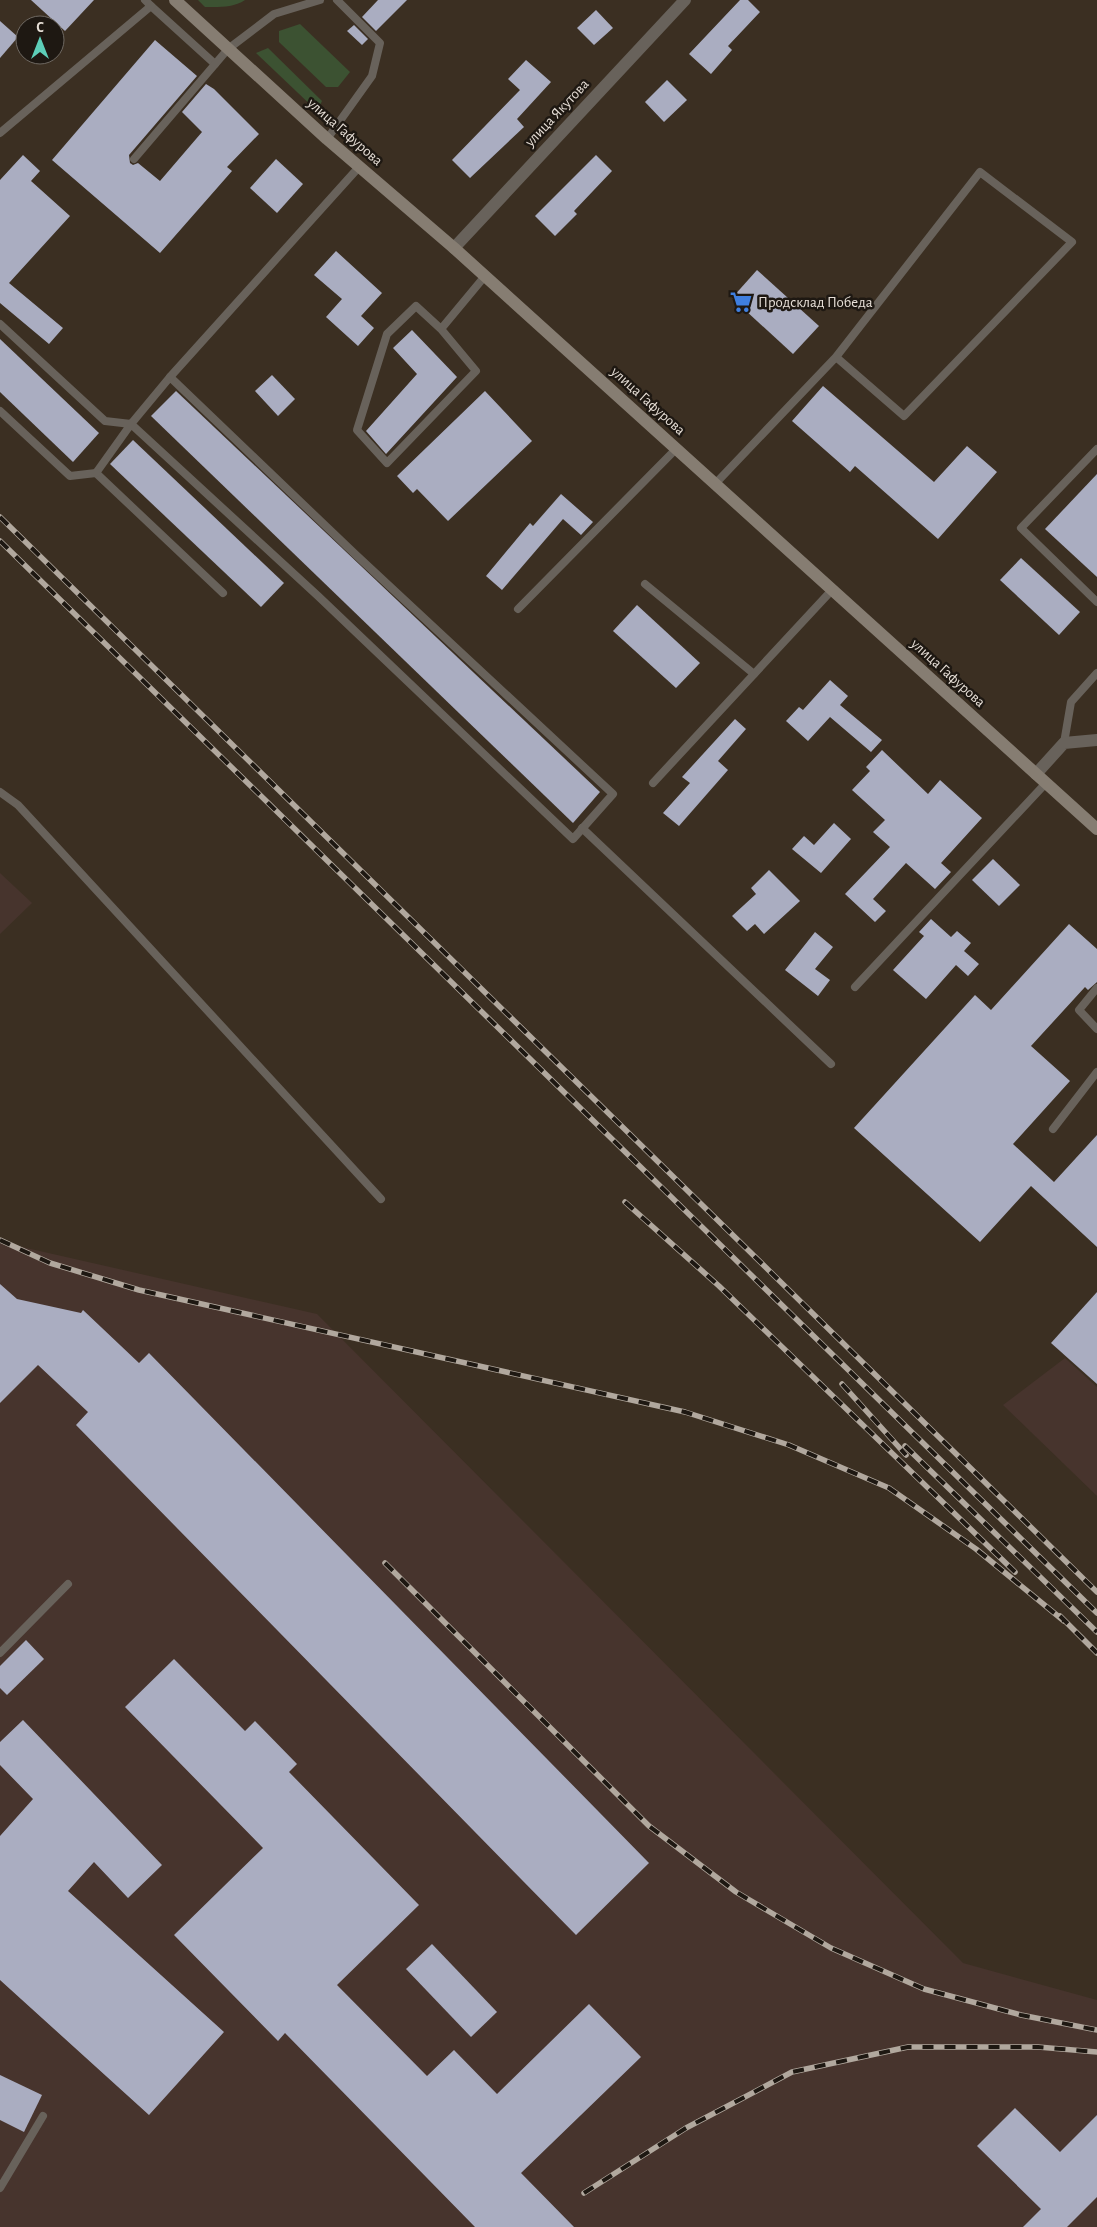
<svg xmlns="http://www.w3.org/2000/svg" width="1097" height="2227" viewBox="0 0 1097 2227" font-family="'Alegreya Sans',sans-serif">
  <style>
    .industrial { fill: #47342d }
    .green { fill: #3c5232 }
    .building { fill: #aaadc1 }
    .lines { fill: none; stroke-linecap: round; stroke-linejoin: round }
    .service { stroke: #68625b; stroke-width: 8 }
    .minor { stroke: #68625b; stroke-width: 12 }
    .secondary { stroke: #867d72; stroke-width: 12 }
    .rail-casing { stroke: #b1a89e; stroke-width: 5.5 }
    .rail { stroke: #1e1812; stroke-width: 4; stroke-dasharray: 11; stroke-linecap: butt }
    .labels { text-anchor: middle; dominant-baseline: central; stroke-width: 5; stroke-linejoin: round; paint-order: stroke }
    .street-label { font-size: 15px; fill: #e7dfd7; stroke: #1e1812 }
    .poi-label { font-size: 15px; fill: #e7dfd7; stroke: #1e1812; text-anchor: start }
  </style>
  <rect width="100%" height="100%" fill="#3b2f22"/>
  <g class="industrial">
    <path d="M0 873 32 903 0 934Z"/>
    <path d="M0 1242 317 1314 963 1963 1097 2000V2227H0Z"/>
    <path d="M1065 1358 1097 1387V1496L1003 1405Z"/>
  </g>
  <g class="green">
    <path d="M198 0H245C233 8 219 7 205 7Z"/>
    <path d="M300 24 350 72 338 87H326L279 42V31Z"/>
    <path d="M268 48 322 101 317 111 256 53Z"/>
  </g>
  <g class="building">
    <path d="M31 0H94L65 31Z"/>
    <path d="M378 0H407L376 31 362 17Z"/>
    <path d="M740 0H748L760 12 728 46 732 50 711 74 689 54Z"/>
    <path d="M596 10 613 28 594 45 577 28Z"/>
    <path d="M0 21 18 37 0 58Z"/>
    <path d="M354 25 368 39 362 45 347 31Z"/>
    <path d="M155 40 197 76 129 155 130 163 133 165 138 163 160 181 202 132 182 112 206 84 214 89 259 134 227 167 232 171 160 253 52 160Z"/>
    <path d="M526 60 551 82 517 119 524 127 470 178 452 160 520 90 508 79Z"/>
    <path d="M667 80 687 100 664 122 645 102Z"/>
    <path d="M23 155 40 171 31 181 70 216 9 283 63 328 49 344 0 303V180Z"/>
    <path d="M596 155 612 171 574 211 577 214 555 236 535 216Z"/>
    <path d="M276 159 303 184 277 213 250 188Z"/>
    <path d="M336 251 382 293 361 316 374 328 358 346 326 317 342 299 314 275Z"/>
    <path d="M757 270 819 326 793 354 732 298Z"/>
    <path d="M412 330 457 377 386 454 366 431 417 374 393 348Z"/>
    <path d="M0 339 99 433 73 462 0 392Z"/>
    <path d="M272 375 295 399 278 416 255 391Z"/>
    <path d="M823 386 934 482 967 446 997 472 938 539 855 466 850 472 792 421Z"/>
    <path d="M176 391 600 792 573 823 151 416Z"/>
    <path d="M485 391 532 441 448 521 417 489 413 493 397 476Z"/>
    <path d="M133 440 284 583 261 607 110 464Z"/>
    <path d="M1097 474V577L1045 529Z"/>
    <path d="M561 494 593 522 581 535 563 519 502 590 486 576 530 523 533 526Z"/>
    <path d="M1021 558 1080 612 1059 635 1000 580Z"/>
    <path d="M637 605 700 663 676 688 613 631Z"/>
    <path d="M830 680 848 696 840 705 882 740 871 752 830 717 808 741 786 721 799 707 803 710Z"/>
    <path d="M735 719 746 729 718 761 728 770 679 826 663 813 690 783 682 777Z"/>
    <path d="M882 750 928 794 940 780 982 818 941 863 951 872 935 889 906 863 873 899 886 911 875 922 845 894 890 847 873 832 885 820 852 790 870 771 866 767Z"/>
    <path d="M834 823 851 839 821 873 792 849 804 836 814 845Z"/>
    <path d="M993 859 1020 885 999 906 972 880Z"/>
    <path d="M769 870 800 901 764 934 755 924 747 931 732 916 756 894 751 888Z"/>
    <path d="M931 919 951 937 957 931 971 943 964 951 979 964 968 976 956 965 926 999 893 970 924 936 919 932Z"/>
    <path d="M1069 924 1097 949V982L1088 990 1085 987 1031 1046 1070 1081 1013 1144 1054 1182 1097 1135V1247L1031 1186 980 1242 854 1128 975 995 991 1010Z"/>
    <path d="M815 932 833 947 815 969 830 980 818 996 785 970Z"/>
    <path d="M0 1284 17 1299 81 1313 83 1310 139 1363 149 1353 649 1863 576 1935 76 1425 88 1412 38 1365 0 1403Z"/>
    <path d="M1097 1292V1384L1051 1343Z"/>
    <path d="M26 1640 44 1659 7 1695 0 1688V1666Z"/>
    <path d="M174 1659 245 1731 255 1721 297 1764 289 1772 419 1905 337 1985 427 2076 454 2050 497 2094 589 2004 641 2057 521 2173 574 2227H475L285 2033 278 2041 174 1935 263 1848 125 1707Z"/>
    <path d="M23 1720 162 1865 128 1898 94 1862 68 1891 224 2032 149 2115 0 1980V1836L33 1799 0 1765V1742Z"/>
    <path d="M432 1944 497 2012 471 2037 406 1969Z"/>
    <path d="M0 2075 42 2095 24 2132 0 2120Z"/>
    <path d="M1015 2108 1060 2152 1097 2115V2197L1067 2227H1023L1041 2209 977 2146Z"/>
  </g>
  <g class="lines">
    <g class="service">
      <path d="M151 6 215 64"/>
      <path d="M0 133 151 6 145 0"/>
      <path d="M327 139 372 76 380 43 337 0"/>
      <path d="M134 159 228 49 274 14 320 0"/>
      <path d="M0 324 105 421 131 424 318 596 573 839 613 794 355 554 170 377 131 424 96 473 223 593"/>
      <path d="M441 329 416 306 387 334 357 430 387 463 476 371 441 329 485 276"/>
      <path d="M170 377 359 167"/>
      <path d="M0 411 70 476 96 473"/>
      <path d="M1097 449 1021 528 1097 602"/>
      <path d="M715 484 836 357 904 416 1072 242 980 172 836 357"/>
      <path d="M645 584 754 674"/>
      <path d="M518 609 676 449"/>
      <path d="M1064 743 1071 702 1097 673"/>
      <path d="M653 783 832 590"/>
      <path d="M0 792 18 805 381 1199"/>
      <path d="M582 828 831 1064"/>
      <path d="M855 987 1046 783"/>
      <path d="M1097 988 1079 1010 1097 1029"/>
      <path d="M1053 1129 1097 1072"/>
      <path d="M0 1653 68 1584"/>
      <path d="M0 2188 43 2116"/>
    </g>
    <g class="minor">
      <path d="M454 248 685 0"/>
      <path d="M1036 774 1064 743 1097 740"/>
    </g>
    <path class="secondary" d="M175 0 327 139 454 248 1097 829"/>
    <g class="rail-casing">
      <g id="rail">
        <path d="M0 517 1097 1592"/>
        <path d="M0 541 1097 1613"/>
        <path d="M625 1202 719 1286 1015 1572"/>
        <path d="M0 1240 50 1263 139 1290 685 1412 789 1445 889 1488 976 1549 1064 1621"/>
        <path d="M842 1384 906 1455"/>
        <path d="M905 1446 1097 1632"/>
        <path d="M385 1563 649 1826 736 1892 831 1948 924 1989 1021 2015 1097 2030"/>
        <path d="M1060 1616 1097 1653"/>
        <path d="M584 2193 686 2128 792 2072 908 2047H1038L1097 2052"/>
      </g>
    </g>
    <use href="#rail" class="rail"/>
  </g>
  <defs>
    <g id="supermarket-bare" transform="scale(1.725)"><path d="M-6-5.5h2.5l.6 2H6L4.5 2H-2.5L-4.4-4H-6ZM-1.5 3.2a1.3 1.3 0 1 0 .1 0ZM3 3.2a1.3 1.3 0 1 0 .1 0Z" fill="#3f7fe0" stroke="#1e1812" stroke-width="2.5" paint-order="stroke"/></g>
  </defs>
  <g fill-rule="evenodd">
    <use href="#supermarket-bare" x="741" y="302"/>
  </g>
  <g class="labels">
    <g class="street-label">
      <text transform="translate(557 113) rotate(-47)">улица Якутова</text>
      <text transform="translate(345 132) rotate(41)">улица Гафурова</text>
      <text transform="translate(648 401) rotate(42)">улица Гафурова</text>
      <text transform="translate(948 673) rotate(42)">улица Гафурова</text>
    </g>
    <g class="poi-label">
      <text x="758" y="302">Продсклад Победа</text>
    </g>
  </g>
  <g transform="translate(40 40)"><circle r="24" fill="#1e1812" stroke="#6e6861"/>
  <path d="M0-4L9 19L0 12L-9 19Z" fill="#5dceb8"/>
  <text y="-8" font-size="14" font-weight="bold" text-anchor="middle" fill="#e7dfd7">С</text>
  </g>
</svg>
